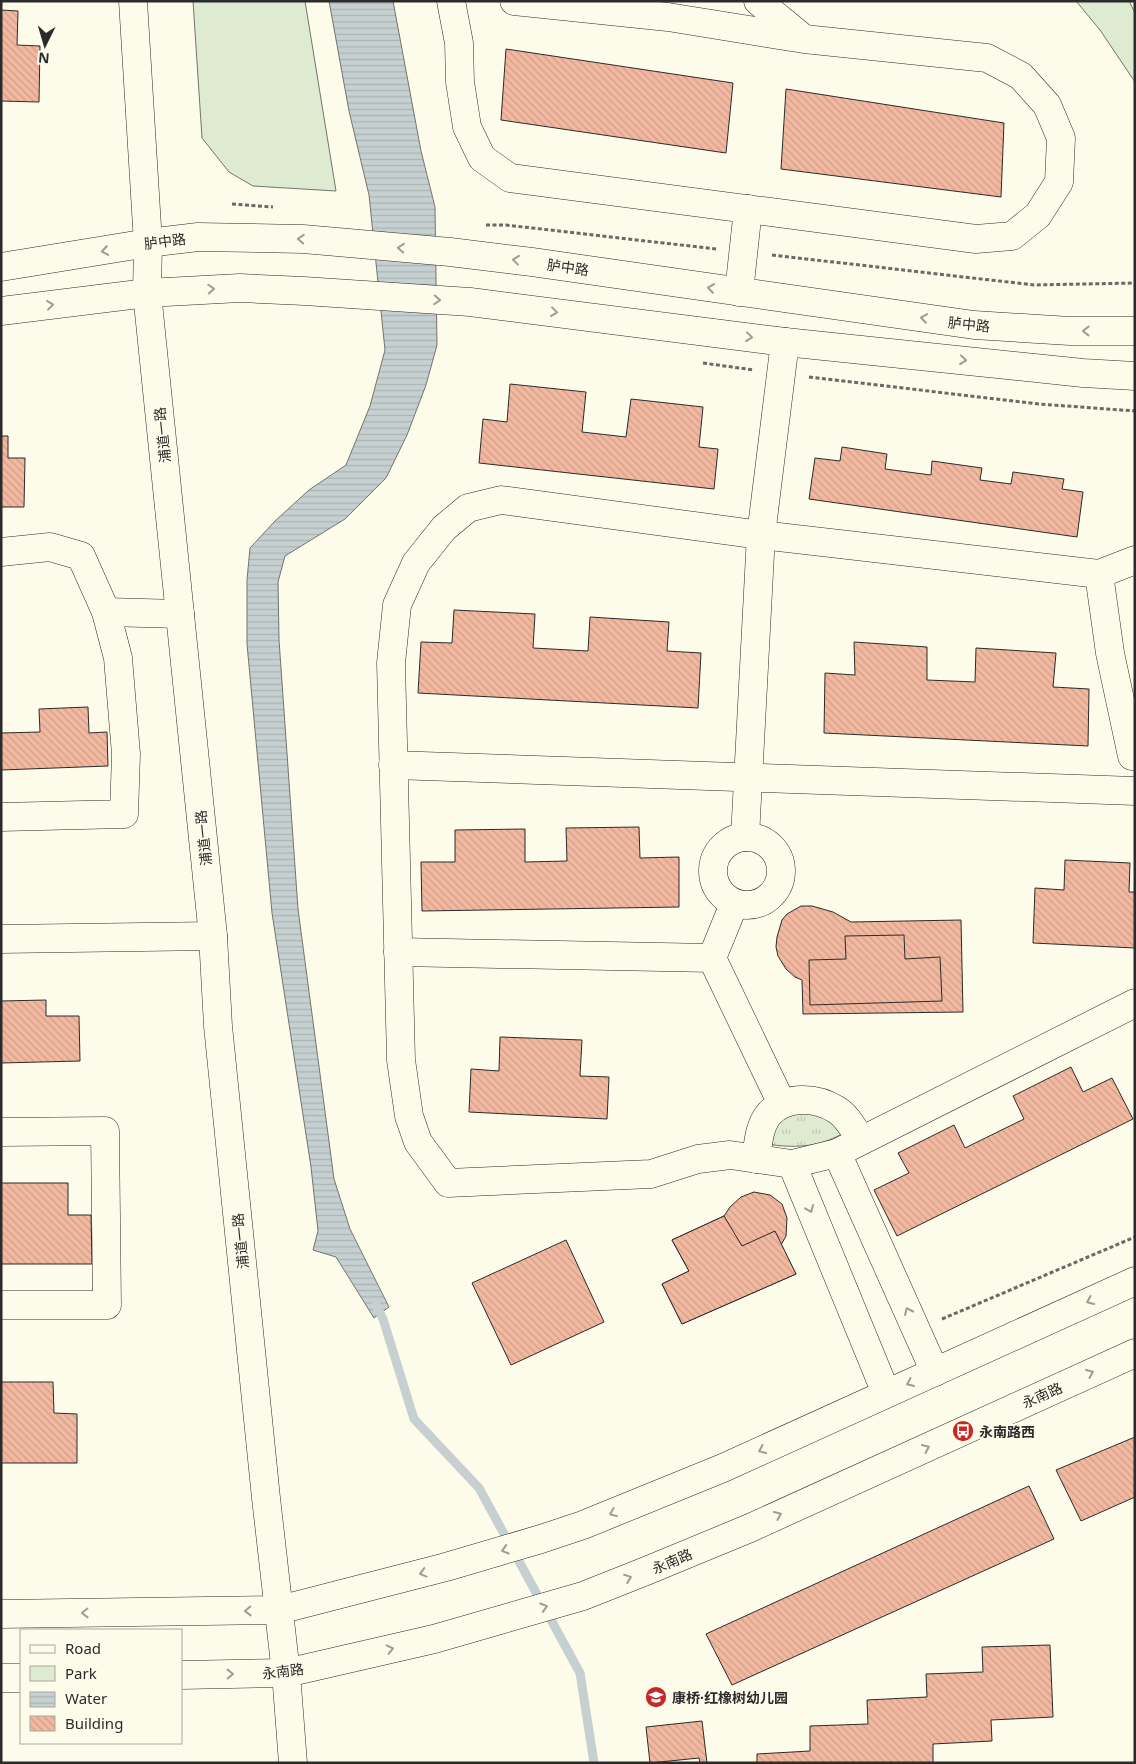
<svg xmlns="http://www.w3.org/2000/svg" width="1136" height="1764" viewBox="0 0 1136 1764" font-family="'Noto Sans','Noto Sans SC',sans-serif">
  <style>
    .grass { fill: url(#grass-tufts); stroke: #74746e }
    .green { fill: #deebd1; stroke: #74746e }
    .water { fill: url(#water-rules); stroke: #74746e }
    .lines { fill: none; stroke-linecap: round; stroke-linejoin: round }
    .stream { stroke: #c7d0d0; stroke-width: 9 }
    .building { fill: url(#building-back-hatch); stroke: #2b2b2b }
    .minor-casing { stroke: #2b2b2b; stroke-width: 29 }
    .major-casing { stroke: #2b2b2b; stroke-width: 29 }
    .path { stroke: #6a6964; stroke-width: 3; stroke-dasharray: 4 2.5; stroke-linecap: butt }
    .minor { stroke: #fdfbea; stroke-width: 28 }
    .major { stroke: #fdfbea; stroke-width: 28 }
    .oneway { stroke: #9e9d94 }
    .labels { text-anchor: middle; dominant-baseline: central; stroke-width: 4; stroke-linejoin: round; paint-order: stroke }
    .street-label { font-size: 14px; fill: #2b2b2b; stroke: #fdfbea }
    .poi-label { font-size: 14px; font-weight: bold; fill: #2b2b2b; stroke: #fdfbea; text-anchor: start }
  </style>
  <defs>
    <pattern id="grass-tufts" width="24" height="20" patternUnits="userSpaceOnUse" patternTransform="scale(1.25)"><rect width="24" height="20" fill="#deebd1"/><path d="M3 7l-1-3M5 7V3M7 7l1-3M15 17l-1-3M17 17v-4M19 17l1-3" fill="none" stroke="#bfcab4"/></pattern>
    <pattern id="water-rules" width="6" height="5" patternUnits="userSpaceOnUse" patternTransform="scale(1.25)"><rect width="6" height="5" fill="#c7d0d0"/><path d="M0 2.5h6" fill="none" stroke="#abb3b3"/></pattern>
    <pattern id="building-back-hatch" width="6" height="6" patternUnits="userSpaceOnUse" patternTransform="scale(1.25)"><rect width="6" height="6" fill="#f2b8a0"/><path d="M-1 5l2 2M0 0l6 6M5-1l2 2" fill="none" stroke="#d09e8a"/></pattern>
  </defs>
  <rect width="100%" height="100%" fill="#fdfbea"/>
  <path class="grass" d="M800 1108 835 1123 842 1134C816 1148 794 1148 766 1144L771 1128Z"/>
  <g class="green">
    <path d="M193 1H305L336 191 253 186 229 172 202 138Z"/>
    <path d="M1076 1H1129L1135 13V82L1100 30Z"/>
  </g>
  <path class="water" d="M329 1H393L421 151 435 207 437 345 426 385 407 435 386 478 345 519 285 556 278 582 279 640 298 909 334 1179 350 1229 389 1307 374 1318 336 1257 313 1250 318 1231 311 1167 272 913 247 644V580L250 548 275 521 309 490 346 465 370 406 385 350 369 195 349 111Z"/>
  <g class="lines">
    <path class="stream" d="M376 1305 383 1319 414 1419 479 1488 580 1673 594 1763"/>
  </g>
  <g class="building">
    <path d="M1 10 18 11 17 45 40 46 39 102 1 101Z"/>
    <path d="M506 49 733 83 726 153 501 120Z"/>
    <path d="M786 89 1004 123 1001 197 781 169Z"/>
    <path d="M510 384 586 392 582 432 626 437 631 399 703 407 699 447 718 449 714 489 479 463 483 419 507 422Z"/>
    <path d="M1 436H8V458H25L24 507H1Z"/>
    <path d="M842 447 887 454 885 469 931 475 932 461 982 468 980 480 1011 484 1013 472 1064 479 1062 489 1083 492 1077 537 809 499 815 458 840 461Z"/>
    <path d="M454 610 535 614 533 648 588 651 590 617 669 622 667 651 701 653 698 708 418 693 421 642 452 643Z"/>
    <path d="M854 642 927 647V680L975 682 976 648 1056 653 1053 687 1089 689 1088 746 824 733 825 673 855 675Z"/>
    <path d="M88 707 89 733 107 732 108 766 1 770V730V733L40 732 39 709Z"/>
    <path d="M639 827 640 858 679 857V907L422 911 421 862H455V830L525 829V862L567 861 566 828Z"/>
    <path d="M1065 860 1130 863 1129 892H1135V948L1033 943 1035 888 1064 890Z"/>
    <path d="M801 906H812L833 912 851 922 961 920 963 1012 803 1014 802 980 795 977 786 969 778 956 776 947 777 937 782 920 787 914Z"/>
    <path d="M904 935 905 959 940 957 942 1001 810 1005 809 960 846 959 845 936Z"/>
    <path d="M46 1000V1016H79L80 1061 1 1063V1001Z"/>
    <path d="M500 1037 582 1040 580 1076 609 1077 607 1119 469 1112 471 1069 499 1071Z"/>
    <path d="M1071 1067 1083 1092 1112 1078 1133 1119 897 1236 874 1190 909 1173 898 1153 954 1125 965 1148 1024 1119 1013 1096Z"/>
    <path d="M1 1183H68V1215H91L92 1264H1Z"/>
    <path d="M754 1192 770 1195 782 1204 787 1218 786 1236 781 1245 796 1274 682 1324 662 1284 689 1271 672 1240 724 1216 730 1207 741 1197Z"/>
    <path d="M724 1216 742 1246 775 1231 796 1274 682 1324 662 1284 689 1271 672 1240Z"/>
    <path d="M566 1240 604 1322 511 1365 472 1283Z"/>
    <path d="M1 1382H53L54 1413 77 1414V1463H1Z"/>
    <path d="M1135 1437V1497L1081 1521 1056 1470Z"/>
    <path d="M1029 1486 1054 1539 732 1685 706 1634Z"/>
    <path d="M1050 1645 1053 1717 991 1720 992 1741 933 1744V1763H757V1754L810 1751V1726L868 1724 867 1700 927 1697 926 1674 983 1672 982 1647Z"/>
    <path d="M702 1721 707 1763H700L699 1758 650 1763 646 1727Z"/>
  </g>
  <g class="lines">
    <g class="minor-casing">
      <g id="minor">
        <path d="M133 1 148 243 147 293 213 936 218 1026 266 1498 286 1673 293 1763"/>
        <path d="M451 1 459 43 460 82 467 127 482 158 510 178 976 239 1012 236 1038 215 1059 182 1061 138 1047 105 1021 76 987 58 804 39 668 17 514 1"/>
        <path d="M758 1 803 38"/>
        <path d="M1 267 148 243 198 237 303 239 450 252 532 262 974 325 1070 331H1135"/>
        <path d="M739 292 748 209"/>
        <path d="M1 311 147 293 240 288 304 291 470 302 785 342 1083 373 1135 376"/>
        <path d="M1 552 50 547 81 556 106 612 118 658 126 754 124 814 1 817"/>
        <path d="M1135 560 1099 574 761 535 501 500 468 508 444 528 416 563 397 605 391 663 401 1060 409 1116 418 1142 448 1183 651 1174 698 1159 730 1155 792 1164 837 1153 1135 1003"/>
        <path d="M1099 574 1110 653 1132 756"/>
        <path d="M106 612 180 614"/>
        <path d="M393 765 1135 791"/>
        <circle cx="747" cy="871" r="34"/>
        <path d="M745 837 761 535 785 342"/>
        <path d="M734 904 712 958 782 1104"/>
        <path d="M1 939 213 936"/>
        <path d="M398 952 712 958"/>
        <path d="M1 1132 105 1131 107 1305H1"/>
        <path d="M837 1153 935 1372"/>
        <path d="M756 1159C758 1144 759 1126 769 1114 786 1095 817 1097 837 1110 848 1117 854 1130 861 1140"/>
        <path d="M792 1164 886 1393"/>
      </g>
    </g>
    <g class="major-casing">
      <g id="major">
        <path d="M1 1614 279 1610 446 1567 541 1539 583 1525 723 1468 1135 1281"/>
        <path d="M181 1675 286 1673 434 1639 583 1596 646 1571 750 1528 1135 1353"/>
        <path d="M1 1678H21"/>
      </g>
    </g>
    <g class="path">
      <path d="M232 204 273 207"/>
      <path d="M486 225H506L716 249"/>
      <path d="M772 255 1034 285 1135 283"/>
      <path d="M703 363 754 370"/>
      <path d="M809 377 1039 404 1135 411"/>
      <path d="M942 1319 1135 1237"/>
    </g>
    <use href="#minor" class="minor"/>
    <use href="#major" class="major"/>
  </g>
  <defs><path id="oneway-chevron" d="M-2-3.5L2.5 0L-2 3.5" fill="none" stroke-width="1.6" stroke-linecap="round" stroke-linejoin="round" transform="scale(1.25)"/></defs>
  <g class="oneway">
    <use href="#oneway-chevron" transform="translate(301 239) rotate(-176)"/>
    <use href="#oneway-chevron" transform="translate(401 248) rotate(-175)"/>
    <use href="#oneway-chevron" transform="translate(105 251) rotate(170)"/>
    <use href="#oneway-chevron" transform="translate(516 260) rotate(-173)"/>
    <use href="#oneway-chevron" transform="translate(711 288) rotate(-172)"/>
    <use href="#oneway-chevron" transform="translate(211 289) rotate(-3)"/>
    <use href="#oneway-chevron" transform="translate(437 300) rotate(4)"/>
    <use href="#oneway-chevron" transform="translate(50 305) rotate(-7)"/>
    <use href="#oneway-chevron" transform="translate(554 312) rotate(7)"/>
    <use href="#oneway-chevron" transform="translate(924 318) rotate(-172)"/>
    <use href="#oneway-chevron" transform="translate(1086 331) rotate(180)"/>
    <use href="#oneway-chevron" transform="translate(749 337) rotate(7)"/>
    <use href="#oneway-chevron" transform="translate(963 360) rotate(6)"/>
    <use href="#oneway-chevron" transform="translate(810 1209) rotate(68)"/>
    <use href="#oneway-chevron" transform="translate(1090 1301) rotate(156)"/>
    <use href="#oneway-chevron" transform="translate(908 1311) rotate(-114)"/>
    <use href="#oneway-chevron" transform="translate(1090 1373) rotate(-24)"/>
    <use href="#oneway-chevron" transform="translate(910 1383) rotate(156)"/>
    <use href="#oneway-chevron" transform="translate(926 1448) rotate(-24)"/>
    <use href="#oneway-chevron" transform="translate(762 1450) rotate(156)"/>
    <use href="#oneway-chevron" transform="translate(613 1513) rotate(158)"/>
    <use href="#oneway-chevron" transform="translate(778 1515) rotate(-24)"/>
    <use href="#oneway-chevron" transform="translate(505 1550) rotate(164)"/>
    <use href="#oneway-chevron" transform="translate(423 1573) rotate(165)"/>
    <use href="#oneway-chevron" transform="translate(628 1578) rotate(-21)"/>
    <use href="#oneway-chevron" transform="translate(544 1607) rotate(-17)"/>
    <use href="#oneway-chevron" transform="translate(248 1611) rotate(179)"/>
    <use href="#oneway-chevron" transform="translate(85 1613) rotate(179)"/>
    <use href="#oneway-chevron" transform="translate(390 1649) rotate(-13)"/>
    <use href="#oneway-chevron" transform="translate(230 1674) rotate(-1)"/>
  </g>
  <defs>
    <g id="bus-disc" transform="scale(1.125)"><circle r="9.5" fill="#c62828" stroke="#fdfbea"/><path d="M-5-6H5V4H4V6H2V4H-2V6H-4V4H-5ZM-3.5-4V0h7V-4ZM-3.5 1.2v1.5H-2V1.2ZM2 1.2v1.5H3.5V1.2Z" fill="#fff"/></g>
    <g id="school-disc" transform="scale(1.125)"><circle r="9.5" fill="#c62828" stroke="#fdfbea"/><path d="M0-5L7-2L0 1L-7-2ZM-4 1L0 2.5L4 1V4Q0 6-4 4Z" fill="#fff"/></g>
  </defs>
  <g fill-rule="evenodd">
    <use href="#bus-disc" x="963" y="1431"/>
    <use href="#school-disc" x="656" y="1697"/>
  </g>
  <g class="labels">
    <g class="street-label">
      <text transform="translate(165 241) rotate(-7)">胪中路</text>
      <text transform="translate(568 267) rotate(8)">胪中路</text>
      <text transform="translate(969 324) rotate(6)">胪中路</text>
      <text transform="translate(162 435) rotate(-96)">浦道一路</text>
      <text transform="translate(203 838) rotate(-96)">浦道一路</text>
      <text transform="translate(240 1241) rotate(-96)">浦道一路</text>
      <text transform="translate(1042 1395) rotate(-24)">永南路</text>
      <text transform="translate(672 1561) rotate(-23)">永南路</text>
      <text transform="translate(283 1671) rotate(-7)">永南路</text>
    </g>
    <g class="poi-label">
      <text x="979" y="1431">永南路西</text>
      <text x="672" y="1697">康桥·红橡树幼儿园</text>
    </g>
  </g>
  <rect width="1136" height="1764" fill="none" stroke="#2b2b2b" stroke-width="5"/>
  <rect x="20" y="1629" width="162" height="115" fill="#fdfbea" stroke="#a9a89e"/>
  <rect x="30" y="1645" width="25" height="8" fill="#fdfbea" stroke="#a9a89e"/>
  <text x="65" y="1654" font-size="15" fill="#2b2b2b">Road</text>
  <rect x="30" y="1666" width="25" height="15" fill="#deebd1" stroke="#a9a89e"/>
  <text x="65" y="1679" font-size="15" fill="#2b2b2b">Park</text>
  <rect x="30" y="1692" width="25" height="15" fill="url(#water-rules)" stroke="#a9a89e"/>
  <text x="65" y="1704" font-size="15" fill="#2b2b2b">Water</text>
  <rect x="30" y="1716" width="25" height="15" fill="url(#building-back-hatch)" stroke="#a9a89e"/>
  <text x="65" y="1729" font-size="15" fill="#2b2b2b">Building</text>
  <g transform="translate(45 45) rotate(185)" stroke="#fdfbea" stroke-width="4" paint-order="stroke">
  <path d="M0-4L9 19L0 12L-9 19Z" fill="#2b2b2b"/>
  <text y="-8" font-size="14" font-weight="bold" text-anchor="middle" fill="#2b2b2b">N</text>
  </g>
</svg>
